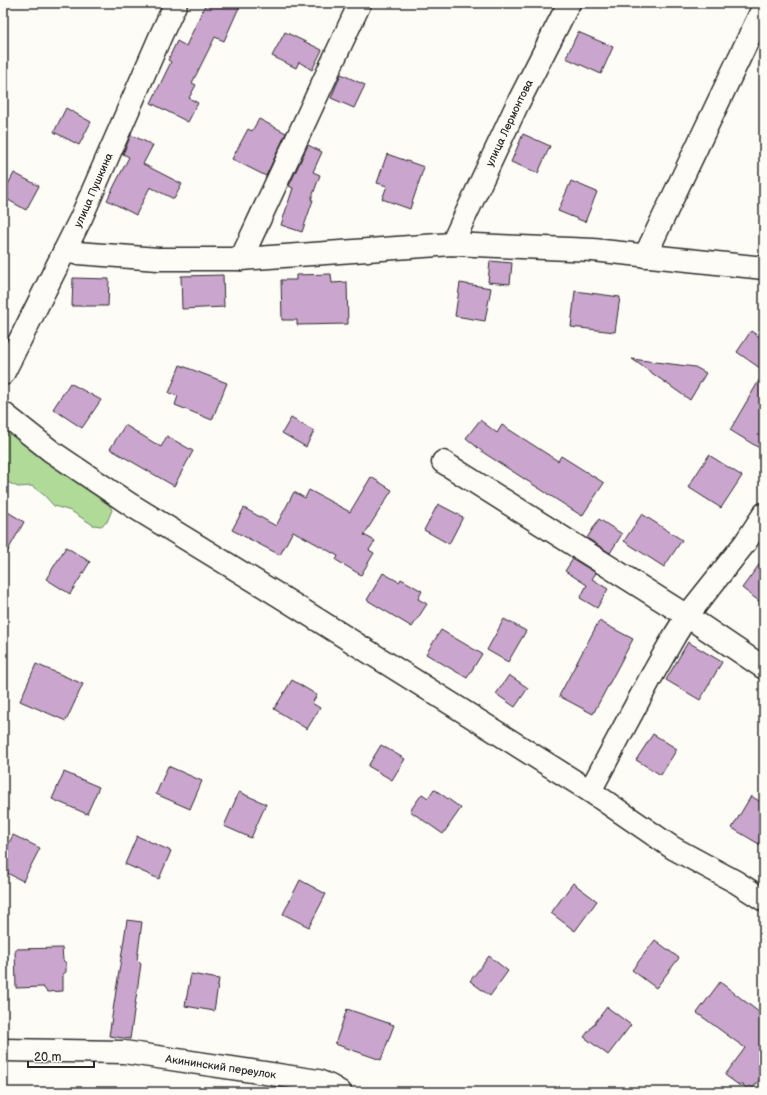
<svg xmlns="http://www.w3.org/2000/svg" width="767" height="1095" viewBox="0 0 767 1095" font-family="'Balsamiq Sans',sans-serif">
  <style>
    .green { fill: #afda98; stroke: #6d8262 }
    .building { fill: #caa5cd; stroke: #2b2b2b }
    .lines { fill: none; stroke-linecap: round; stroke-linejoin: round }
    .minor-casing { stroke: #2b2b2b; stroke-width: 25 }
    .minor { stroke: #fdfcf7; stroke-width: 22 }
    .labels { text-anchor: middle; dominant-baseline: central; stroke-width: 3; stroke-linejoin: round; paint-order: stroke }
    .street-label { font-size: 11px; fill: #2b2b2b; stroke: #fdfcf7 }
  </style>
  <rect width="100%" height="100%" fill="#fdfcf7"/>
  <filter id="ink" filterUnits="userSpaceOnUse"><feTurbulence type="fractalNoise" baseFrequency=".025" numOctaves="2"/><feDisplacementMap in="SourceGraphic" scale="8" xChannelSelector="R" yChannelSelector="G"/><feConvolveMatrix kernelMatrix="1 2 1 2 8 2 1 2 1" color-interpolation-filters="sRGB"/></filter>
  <g filter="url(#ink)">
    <path class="green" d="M3 426 106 499 112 510 107 522 101 526 93 525 71 511 54 506 44 495 32 486 18 487 3 480Z"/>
    <g class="building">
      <path d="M206 3H241L224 41 215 37 192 83 196 85 189 98 198 103 188 122 151 103 171 62 168 60 177 41 186 46Z"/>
      <path d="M285 32 322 50 312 70 299 62 296 68 272 56Z"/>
      <path d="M578 32 613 47 601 74 566 58Z"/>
      <path d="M341 74 365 85 354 108 331 98Z"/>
      <path d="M66 108 91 122 79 145 54 132Z"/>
      <path d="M259 119 286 133 266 176 232 159 248 129 252 131Z"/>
      <path d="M523 134 550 146 538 173 511 162Z"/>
      <path d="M131 135 153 145 143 164 182 184 174 199 150 187 136 215 107 200 129 157 123 154Z"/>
      <path d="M308 145 322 152 313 172 320 175 311 200H313L302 232 281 225 293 188 289 186Z"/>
      <path d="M387 154 424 167 410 209 382 199 387 186 377 183Z"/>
      <path d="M14 173 39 186 26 210 3 197V194Z"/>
      <path d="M571 181 597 192 585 222 558 211Z"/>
      <path d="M490 261 512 263 510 284 488 282Z"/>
      <path d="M331 274 332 283 347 282 348 324 297 325V320H282L281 280H296V275Z"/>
      <path d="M223 275 224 307 182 309 181 276Z"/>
      <path d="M73 278 109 279 108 306H72Z"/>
      <path d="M460 283 491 288 485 321 455 316Z"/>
      <path d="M575 291 620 297 615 332 571 327Z"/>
      <path d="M751 331 764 340V371L737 352Z"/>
      <path d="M632 359 695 367 706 373 690 400Z"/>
      <path d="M180 365 227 383 212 420 175 405 178 396 169 393Z"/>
      <path d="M764 372V451L730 430Z"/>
      <path d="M70 383 101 400 82 428 53 409Z"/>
      <path d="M291 418 314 431 306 447 282 433Z"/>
      <path d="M480 420 497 433 502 425 558 461 561 456 604 483 582 516 484 453 466 438Z"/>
      <path d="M125 425 161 447 167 436 193 451 174 486 110 449Z"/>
      <path d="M709 455 742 476 721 508 688 487Z"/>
      <path d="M371 477 392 490 364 535 375 541 369 550 374 553 361 575 336 560 338 556 293 531 280 555 232 530 244 508 276 526 294 492 305 498 309 490 350 512Z"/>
      <path d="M438 504 463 517 449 544 424 530Z"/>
      <path d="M3 509 24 522 3 559Z"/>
      <path d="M642 514 682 540 664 567 624 541Z"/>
      <path d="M599 519 622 534 610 553 587 538Z"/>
      <path d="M66 547 90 562 70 594 46 579Z"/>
      <path d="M764 558V605L742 588Z"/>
      <path d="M573 559 596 573 592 579 608 589 597 608 580 598 587 585 565 571Z"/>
      <path d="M383 573 399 582 401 579 422 591 418 599 427 604 412 627 367 600Z"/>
      <path d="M504 619 526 631 508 662 487 650Z"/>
      <path d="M599 621 633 639 593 714 559 696Z"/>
      <path d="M441 630 482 654 467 678 426 654Z"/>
      <path d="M688 642 722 662 700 700 666 680Z"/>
      <path d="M36 664 83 684 66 721 20 701Z"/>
      <path d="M509 675 528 688 515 707 496 694Z"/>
      <path d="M292 680 317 695 312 703 320 708 307 729 274 709Z"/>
      <path d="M653 734 677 749 661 775 636 760Z"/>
      <path d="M381 745 405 759 392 780 368 766Z"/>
      <path d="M168 766 202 781 190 809 156 794Z"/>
      <path d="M64 772 99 787 87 814 52 799Z"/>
      <path d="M434 789 461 808 443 834 410 811 422 794 428 798Z"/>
      <path d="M239 792 266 804 251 838 224 826Z"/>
      <path d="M751 796 764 804V847L732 828Z"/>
      <path d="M13 835 40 848 23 881 3 871V855Z"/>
      <path d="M137 836 171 851 159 879 125 864Z"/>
      <path d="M300 880 326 894 309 927 283 914Z"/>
      <path d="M573 883 597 901 575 931 551 913Z"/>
      <path d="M127 920 142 922 137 960 141 964 130 1039 109 1036Z"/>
      <path d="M655 940 679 958 656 988 632 970Z"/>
      <path d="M62 948 63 960 66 963V972L63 974V991L47 992 43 987 16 988 15 949Z"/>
      <path d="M489 956 508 971 490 996 470 981Z"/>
      <path d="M191 974 219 979 214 1011 185 1006Z"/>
      <path d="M720 982 764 1016V1074L753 1088 749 1086 747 1089 742 1084 740 1086 725 1075 745 1048 697 1013Z"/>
      <path d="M607 1007 631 1025 608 1055 584 1037Z"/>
      <path d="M347 1009 394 1025 381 1060 335 1044Z"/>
    </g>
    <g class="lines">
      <g class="minor-casing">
        <g id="minor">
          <path id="s1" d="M452 244 517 105 569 3"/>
          <path d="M64 252 158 259H241L452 244 593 250 764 268"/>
          <path d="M645 256 764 6"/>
          <path d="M241 259 360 3"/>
          <path id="s2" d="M3 374 81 218 161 35 176 3"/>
          <path d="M3 413 51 451 131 505 283 598 590 791 673 848 736 882 764 900"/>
          <path d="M443 462 687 616 764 668"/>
          <path d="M590 791 650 679 675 635 687 616 745 543 764 514"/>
          <path id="s3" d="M3 1050 124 1052 318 1081 330 1086 340 1092"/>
        </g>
      </g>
      <use href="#minor" class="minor"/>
    </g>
  </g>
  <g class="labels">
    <g class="street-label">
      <text stroke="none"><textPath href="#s1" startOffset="134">улица Лермонтова</textPath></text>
      <text stroke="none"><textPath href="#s2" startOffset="205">улица Пушкина</textPath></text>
      <text stroke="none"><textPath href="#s3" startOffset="219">Акининский переулок</textPath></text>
    </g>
  </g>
  <rect width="767" height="1095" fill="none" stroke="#fdfcf7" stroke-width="16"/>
  <rect x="8" y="8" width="751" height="1079" fill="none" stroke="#2b2b2b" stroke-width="1.5" filter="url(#ink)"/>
  <path d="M28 1061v6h66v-6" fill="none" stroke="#2b2b2b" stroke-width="2"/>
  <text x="34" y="1061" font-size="12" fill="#2b2b2b" stroke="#fdfcf7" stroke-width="3" paint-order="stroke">20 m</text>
</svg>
